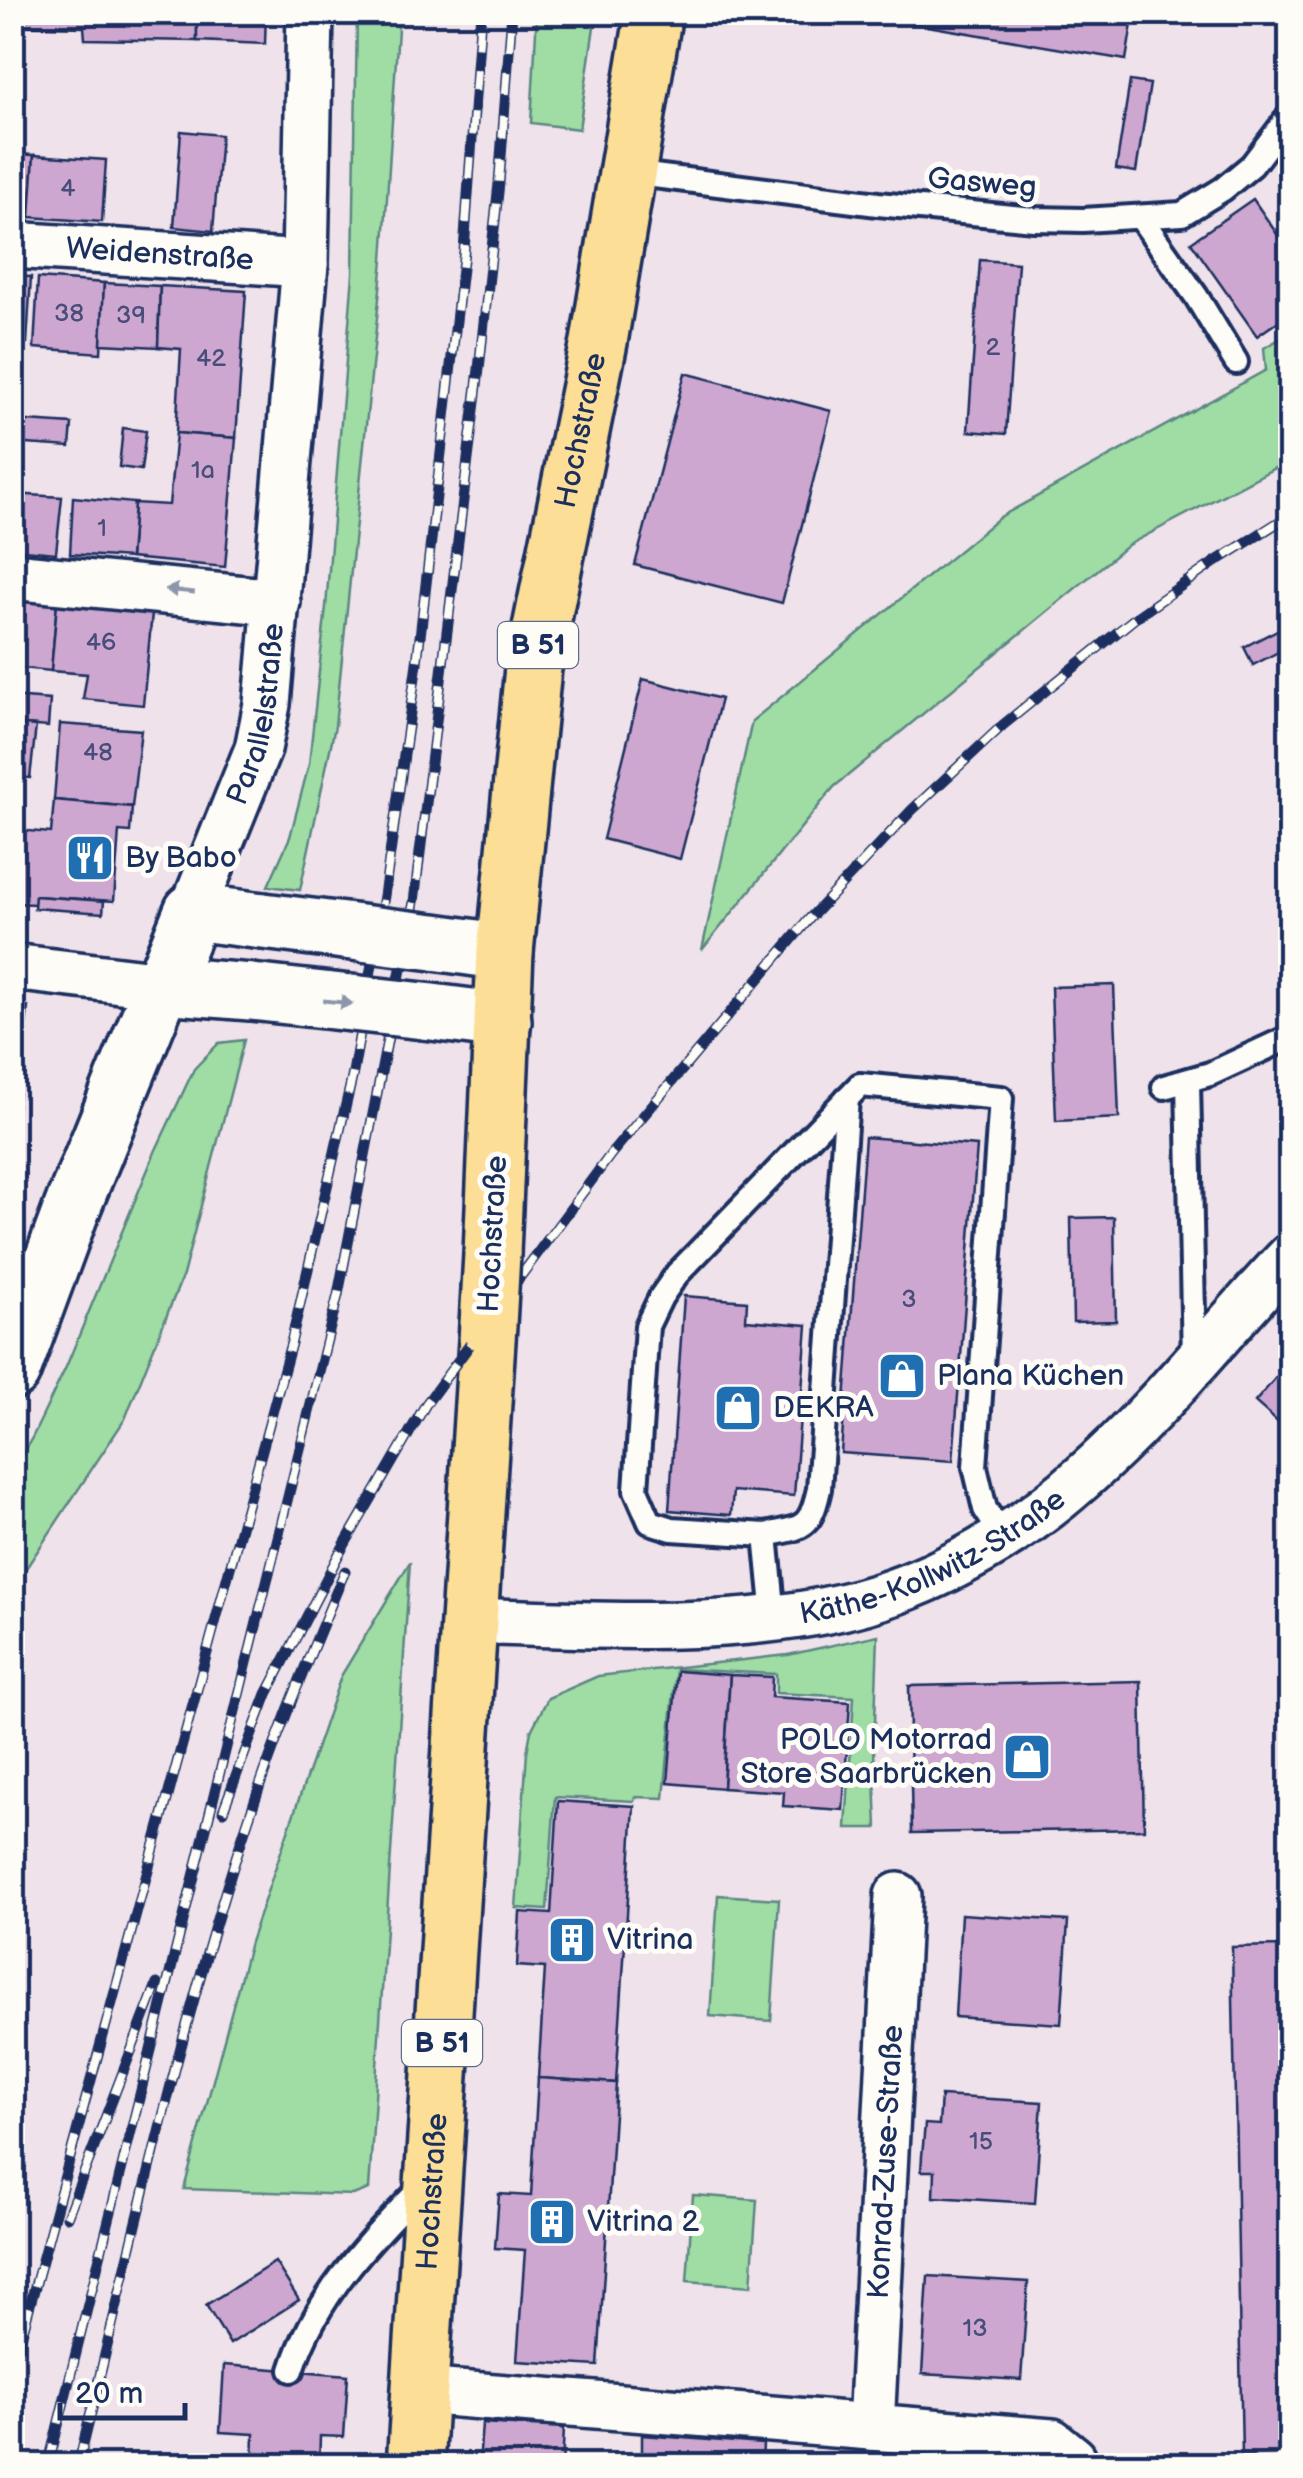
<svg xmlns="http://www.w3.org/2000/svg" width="1303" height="2478" viewBox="0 0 1303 2478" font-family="'Balsamiq Sans',sans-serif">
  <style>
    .green { fill: #9fdda5; stroke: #5d8682; stroke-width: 2.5 }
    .building { fill: #cda7cf; stroke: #1b2f5e; stroke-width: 2.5 }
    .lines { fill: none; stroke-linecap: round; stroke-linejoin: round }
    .lane-casing { stroke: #1b2f5e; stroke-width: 30 }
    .street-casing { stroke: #1b2f5e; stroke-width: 52 }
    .secondary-casing { stroke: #1b2f5e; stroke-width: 62 }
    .primary-casing { stroke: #1b2f5e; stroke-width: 62 }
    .lane { stroke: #fdfcf7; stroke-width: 22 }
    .street { stroke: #fdfcf7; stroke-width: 45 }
    .secondary { stroke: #fdfcf7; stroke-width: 55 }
    .primary { stroke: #fcde96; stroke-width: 55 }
    .rail-casing { stroke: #1b2f5e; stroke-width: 11 }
    .rail { stroke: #fdfcf7; stroke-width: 8; stroke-dasharray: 22; stroke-linecap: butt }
    .secondary-bridge-casing { stroke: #1b2f5e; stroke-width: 62; stroke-linecap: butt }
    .primary-bridge-casing { stroke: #1b2f5e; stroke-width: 62; stroke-linecap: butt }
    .secondary-bridge { stroke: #fdfcf7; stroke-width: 55 }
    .primary-bridge { stroke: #fcde96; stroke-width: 55 }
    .oneway { fill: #8c96aa }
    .labels { text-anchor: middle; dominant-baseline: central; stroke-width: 10; stroke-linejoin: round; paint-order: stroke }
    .number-label { font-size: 25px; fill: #484d7a }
    .shield { fill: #fdfcf7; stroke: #5f6c8c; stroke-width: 2.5 }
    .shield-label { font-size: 28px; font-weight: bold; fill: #1b2f5e }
    .street-label { font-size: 30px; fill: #1b2f5e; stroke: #fdfcf7 }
    .poi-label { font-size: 30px; fill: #1b2f5e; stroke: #fdfcf7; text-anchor: start }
  </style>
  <rect width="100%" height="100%" fill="#efe2eb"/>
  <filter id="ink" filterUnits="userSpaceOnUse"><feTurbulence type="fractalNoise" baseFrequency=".01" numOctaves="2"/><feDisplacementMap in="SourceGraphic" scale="20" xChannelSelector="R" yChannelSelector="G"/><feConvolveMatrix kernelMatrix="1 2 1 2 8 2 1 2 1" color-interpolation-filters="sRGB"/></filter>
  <g filter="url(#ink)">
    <g class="green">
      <path d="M357 13H399L383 260 335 726 300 890 268 886 290 837 309 764 326 607 353 274Z"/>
      <path d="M537 13H596L579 129 531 123Z"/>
      <path d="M1290 333V460L1128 545 834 787 702 950 752 721 1000 517 1266 370 1264 348Z"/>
      <path d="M244 1040 183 1275 125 1419 13 1588V1470L32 1438 66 1367 155 1152 194 1069 219 1043Z"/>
      <path d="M410 1562 369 2189 353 2195 184 2189 250 1942 341 1676Z"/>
      <path d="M878 1635 874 1750 877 1828H846L854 1697 776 1693V1674L676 1669 664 1798 635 1797 634 1801 555 1797 547 1910 516 1908 527 1752 531 1731 548 1698 598 1676 788 1655Z"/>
      <path d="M718 1895 779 1899 771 2021 710 2016Z"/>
      <path d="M693 2195 757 2200 751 2286 687 2281Z"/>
    </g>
    <g class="building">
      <path d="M12 12H197V41L85 39 84 27 12 25Z"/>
      <path d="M197 12H266L265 44 197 41Z"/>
      <path d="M846 12H1134L1126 60Z"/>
      <path d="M1130 81 1150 84 1136 172 1116 169Z"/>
      <path d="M181 131 221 135 213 231 174 227Z"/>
      <path d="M12 154 34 155 30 217 12 216Z"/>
      <path d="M34 155 106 160 102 222 30 217Z"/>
      <path d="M1253 199 1290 253V313L1257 336 1191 242Z"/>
      <path d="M980 260 1018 263 1006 434 968 431Z"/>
      <path d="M12 276 31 277 27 343 12 342Z"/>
      <path d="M38 278 104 283 101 353 34 348Z"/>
      <path d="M104 283 160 286 158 347 101 344Z"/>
      <path d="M160 286 246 291 236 438 176 433 181 349 158 347Z"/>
      <path d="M685 373 831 411 782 603 635 565Z"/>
      <path d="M12 420 72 424 70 447 12 443Z"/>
      <path d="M123 428 146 431 141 470 119 467Z"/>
      <path d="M176 433 236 438 225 567 130 558 134 503 169 505Z"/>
      <path d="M12 494 62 497 56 553 12 549Z"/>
      <path d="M73 497 134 503 130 558 70 554Z"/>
      <path d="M12 598 57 603 51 671 12 667Z"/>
      <path d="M57 603 152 613 143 705 83 699 87 674 51 671Z"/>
      <path d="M1283 627 1290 646 1253 665 1244 647Z"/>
      <path d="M643 679 721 699 680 859 603 839Z"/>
      <path d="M12 697 50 700 48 727 12 724Z"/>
      <path d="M12 724 36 726 30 778 12 777Z"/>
      <path d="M60 724 141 730 132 807 54 800Z"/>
      <path d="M54 800 132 807 130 832 119 831 114 901 35 896V904L12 903 17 830 51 833Z"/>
      <path d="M35 896 104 901 103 913 34 908Z"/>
      <path d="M1114 985 1119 1118 1056 1121 1051 987Z"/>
      <path d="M12 1006 28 1007 14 1135H12Z"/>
      <path d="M865 1137 977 1146 953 1461 841 1453Z"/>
      <path d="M1114 1217 1116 1321 1073 1322 1071 1218Z"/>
      <path d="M684 1296 747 1301 746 1320 807 1325 794 1496 733 1491 731 1515 669 1510Z"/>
      <path d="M1290 1361V1433L1255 1402Z"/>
      <path d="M677 1671 730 1675 723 1788 668 1783Z"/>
      <path d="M730 1675 772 1677 771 1697 850 1702 843 1810 783 1806 784 1792 723 1788Z"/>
      <path d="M1141 1681 1144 1829 912 1833 909 1686Z"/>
      <path d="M13 1693 24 1695 19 1721H12Z"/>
      <path d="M558 1801 634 1806 616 2083 538 2078 545 1968 517 1966 520 1912 551 1914Z"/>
      <path d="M961 1914 1068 1921 1061 2024 955 2017Z"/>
      <path d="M1290 1946V2454L1242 2455 1232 1947Z"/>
      <path d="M538 2078 616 2083 598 2366 517 2361 525 2250 495 2248 499 2194 531 2196Z"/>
      <path d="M941 2096 1042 2102 1035 2203 934 2197 935 2171H921L922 2156 925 2124 939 2125Z"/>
      <path d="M275 2262 299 2300 230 2344 206 2305Z"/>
      <path d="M928 2276 1028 2282 1021 2380 922 2374Z"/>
      <path d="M224 2365 348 2375 344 2437 320 2436 319 2466H253L254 2434 220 2432Z"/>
      <path d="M482 2423 564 2428 562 2466H479Z"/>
      <path d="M642 2435 763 2444 762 2466H642Z"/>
    </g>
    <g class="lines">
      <g class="lane-casing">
        <g id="lane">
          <path d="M630 173 878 204 1034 219 1083 220 1182 214 1223 189 1252 165 1290 115"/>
          <path d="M1140 217 1196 296 1236 362"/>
          <path d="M1188 1082 1194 1360"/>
          <path d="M1164 1087 1210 1074 1290 1037"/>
          <path d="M766 1535 672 1529 650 1522 636 1490 647 1326 661 1297 677 1274 860 1085 1001 1098 975 1467 985 1509 1003 1537"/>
          <path d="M774 1617 766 1535C804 1527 810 1529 819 1489L847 1098"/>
          <path d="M292 2370C315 2296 373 2236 426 2183"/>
        </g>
      </g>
      <g class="street-casing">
        <g id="street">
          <path id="s1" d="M12 245 305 264"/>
          <path d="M12 576 277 602"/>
          <path id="s2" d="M192 912 258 749 267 704 305 264 310 12"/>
          <path d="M12 967 162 985"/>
          <path id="s3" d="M471 1621C592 1626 748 1634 865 1601 943 1579 1022 1532 1082 1478 1159 1411 1220 1330 1290 1257"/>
          <path d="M898 1896 871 2427 1052 2442 1073 2459 1075 2466"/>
          <path d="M420 2391 871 2427"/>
        </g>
      </g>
      <g class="secondary-casing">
        <g id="secondary">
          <path d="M434 942 505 952"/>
          <path d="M162 985 251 992"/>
          <path d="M424 1011 503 1021"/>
          <path d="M12 1371 72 1208 192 912 263 921"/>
        </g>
      </g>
      <g class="primary-casing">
        <g id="primary">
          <path id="s4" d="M492 1254 505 952 533 668 599 342 654 12"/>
          <path id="s5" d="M415 2466 488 1325"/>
        </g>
      </g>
      <use href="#lane" class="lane"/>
      <use href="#street" class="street"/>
      <use href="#secondary" class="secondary"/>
      <use href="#primary" class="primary"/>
      <g class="rail-casing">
        <g id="rail">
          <path d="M223 1811 267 1694 338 1556 426 1404 611 1154 810 918 912 810 1003 725 1135 618 1215 562 1290 515"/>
          <path d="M67 2217 157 1984"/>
          <path d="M12 2371 291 1343 352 1078 384 896 417 663 464 251 481 12"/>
          <path d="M48 2466 338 1295 414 902 479 369 499 183 512 12"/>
          <path d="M78 2466C132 2247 179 2025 251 1812 278 1730 312 1650 345 1571"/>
        </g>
      </g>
      <use href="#rail" class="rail"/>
      <g class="secondary-bridge-casing">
        <g id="secondary-bridge">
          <path d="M263 921 434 942"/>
          <path d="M251 992 424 1011"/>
        </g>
      </g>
      <g class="primary-bridge-casing">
        <path id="primary-bridge" d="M488 1325 492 1254"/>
      </g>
      <use href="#secondary-bridge" class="secondary-bridge"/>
      <use href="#primary-bridge" class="primary-bridge"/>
    </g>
    <defs><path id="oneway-solid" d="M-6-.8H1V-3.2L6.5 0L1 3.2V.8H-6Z" transform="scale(2.5)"/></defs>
    <g class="oneway">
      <use href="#oneway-solid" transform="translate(180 591) rotate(-174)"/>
      <use href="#oneway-solid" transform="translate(338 1002) rotate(6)"/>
    </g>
  </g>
  <defs>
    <g id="restaurant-square" transform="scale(2.5)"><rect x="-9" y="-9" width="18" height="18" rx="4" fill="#1f6fb2" stroke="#fdfcf7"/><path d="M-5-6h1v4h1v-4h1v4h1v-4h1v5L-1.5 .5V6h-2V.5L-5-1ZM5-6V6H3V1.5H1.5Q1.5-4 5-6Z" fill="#fff"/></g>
    <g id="shop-square" transform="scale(2.5)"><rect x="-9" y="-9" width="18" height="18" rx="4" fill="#1f6fb2" stroke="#fdfcf7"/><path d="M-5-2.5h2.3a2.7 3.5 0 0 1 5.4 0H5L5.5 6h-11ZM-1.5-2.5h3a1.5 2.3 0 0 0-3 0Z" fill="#fff"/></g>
    <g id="building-square" transform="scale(2.5)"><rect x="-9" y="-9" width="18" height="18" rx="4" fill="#1f6fb2" stroke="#fdfcf7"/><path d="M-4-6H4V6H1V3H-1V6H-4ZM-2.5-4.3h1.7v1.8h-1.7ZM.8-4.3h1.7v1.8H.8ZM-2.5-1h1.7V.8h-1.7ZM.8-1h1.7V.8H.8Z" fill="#fff"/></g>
  </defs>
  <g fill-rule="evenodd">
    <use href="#restaurant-square" x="90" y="858"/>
    <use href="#shop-square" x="902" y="1376"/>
    <use href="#shop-square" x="738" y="1408"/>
    <use href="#shop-square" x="1027" y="1757"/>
    <use href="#building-square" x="572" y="1940"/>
    <use href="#building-square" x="552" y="2222"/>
  </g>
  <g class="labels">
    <g class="number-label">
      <text x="68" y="188">4</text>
      <text x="69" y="313">38</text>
      <text x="131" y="315">39</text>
      <text x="993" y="347">2</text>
      <text x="211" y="358">42</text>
      <text x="203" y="470">1a</text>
      <text x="102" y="528">1</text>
      <text x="101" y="642">46</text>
      <text x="98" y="752">48</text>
      <text x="909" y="1299">3</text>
      <text x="981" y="2141">15</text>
      <text x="975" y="2328">13</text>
    </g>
    <g class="shield">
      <rect x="498" y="622" width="80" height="46" rx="8"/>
      <rect x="402" y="2020" width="80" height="46" rx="8"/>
    </g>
    <g class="shield-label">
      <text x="538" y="645">B 51</text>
      <text x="442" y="2043">B 51</text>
    </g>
    <g class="street-label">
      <text transform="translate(982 183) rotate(5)">Gasweg</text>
      <text stroke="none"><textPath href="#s1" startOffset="148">Weidenstraße</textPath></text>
      <text stroke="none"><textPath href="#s4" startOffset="830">Hochstraße</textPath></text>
      <text stroke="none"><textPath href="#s2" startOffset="210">Parallelstraße</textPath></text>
      <text transform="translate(493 1234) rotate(-87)">Hochstraße</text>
      <text stroke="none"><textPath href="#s3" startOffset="475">Käthe-Kollwitz-Straße</textPath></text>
      <text transform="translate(886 2162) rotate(-87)">Konrad-Zuse-Straße</text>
      <text stroke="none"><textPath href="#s5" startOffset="275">Hochstraße</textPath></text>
    </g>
    <g class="poi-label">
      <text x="125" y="858">By Babo</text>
      <text x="937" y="1376">Plana Küchen</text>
      <text x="773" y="1408">DEKRA</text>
      <text x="992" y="1740" text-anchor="end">POLO Motorrad<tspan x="992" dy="34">Store Saarbrücken</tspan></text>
      <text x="607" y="1940">Vitrina</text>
      <text x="587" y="2222">Vitrina 2</text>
    </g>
  </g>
  <rect width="1303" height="2478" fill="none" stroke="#fdfcf7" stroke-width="50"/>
  <rect x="25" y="25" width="1253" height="2428" fill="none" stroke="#1b2f5e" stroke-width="4" filter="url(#ink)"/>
  <path d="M60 2403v15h125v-15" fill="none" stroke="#1b2f5e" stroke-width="5"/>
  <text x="75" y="2403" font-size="30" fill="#1b2f5e" stroke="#fdfcf7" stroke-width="8" paint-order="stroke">20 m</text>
</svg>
